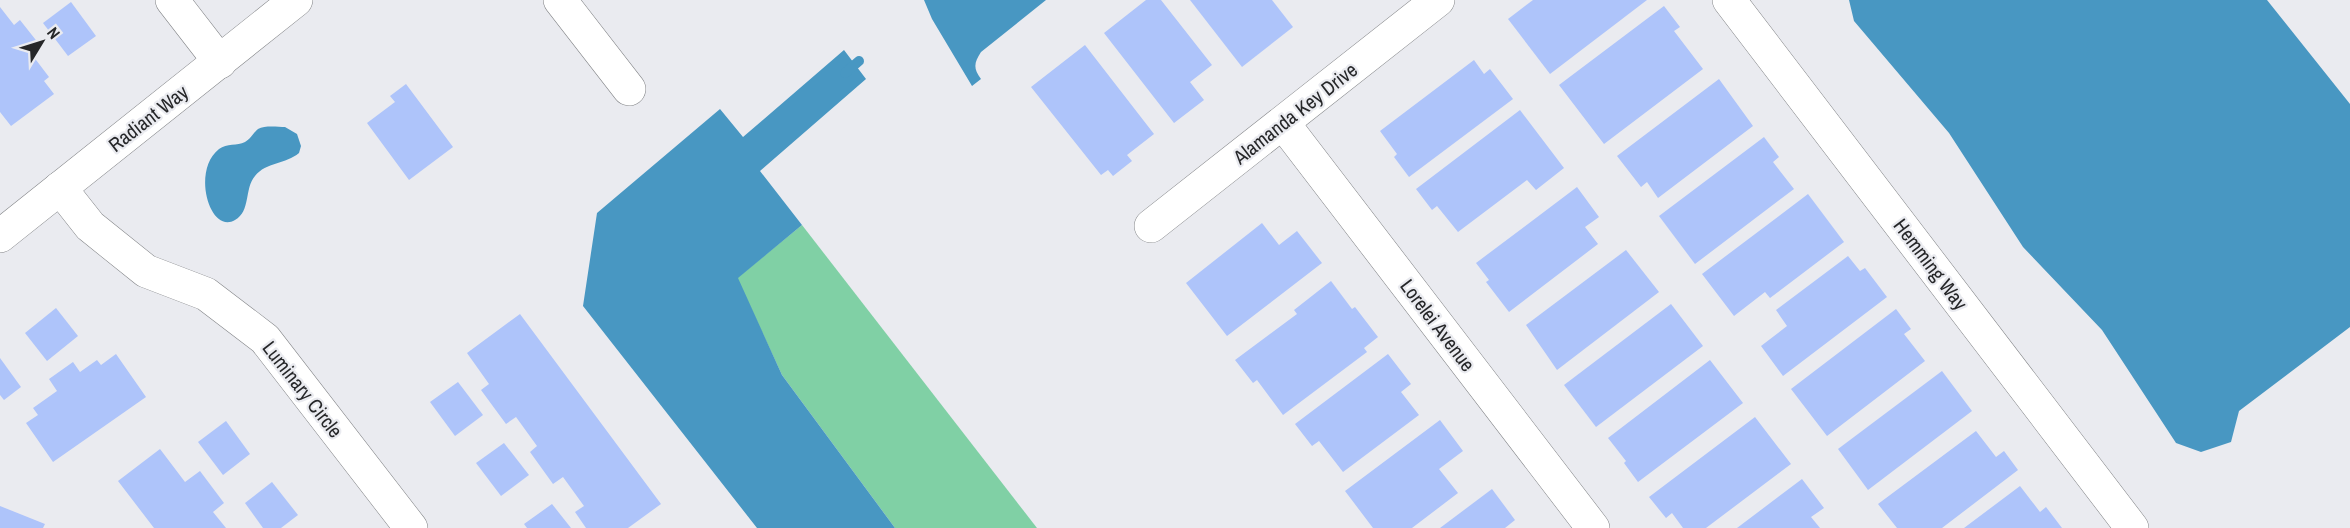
<svg xmlns="http://www.w3.org/2000/svg" width="2350" height="528" viewBox="0 0 2350 528" font-family="'Archivo Narrow',sans-serif">
  <style>
    .forest { fill: #80d0a5 }
    .water { fill: #4897c2 }
    .lines { fill: none; stroke-linecap: round; stroke-linejoin: round }
    .stream { stroke: #4897c2; stroke-width: 10 }
    .building { fill: #aec4fa }
    .minor-casing { stroke: #828487; stroke-width: 34 }
    .minor { stroke: #fff; stroke-width: 33 }
    .labels { text-anchor: middle; dominant-baseline: central; stroke-width: 4.5; stroke-linejoin: round; paint-order: stroke }
    .street-label { font-size: 20px; fill: #262729; stroke: #eaebf0 }
  </style>
  <rect width="100%" height="100%" fill="#eaebf0"/>
  <path class="forest" d="M802 225 1037 528H895L782 375 737 278Z"/>
  <g class="water">
    <path d="M924 0H1046L981 52C974 63 973 68 981 79L972 86 932 19Z"/>
    <path d="M1849 0H2267L2350 104V327L2239 411 2231 442 2201 452 2176 443 2102 330 2023 247 1949 133 1854 21Z"/>
    <path d="M844 50 866 79 760 171 802 225 738 278 782 375 895 528H757L583 306 597 213 720 109 743 137Z"/>
    <path d="M285 127 297 134 301 146 299 153C286 164 266 162 255 176 244 189 251 211 235 220 210 235 191 171 219 149 227 143 237 146 245 142 251 139 253 133 258 129 265 125 278 127 285 127Z"/>
  </g>
  <g class="lines">
    <path class="stream" d="M845 73 859 61"/>
  </g>
  <g class="building">
    <path d="M1146 0H1161L1212 65 1190 82 1204 100 1174 123 1104 33Z"/>
    <path d="M1190 0H1272L1293 27 1242 67Z"/>
    <path d="M1533 0H1647L1550 74 1508 19Z"/>
    <path d="M71 2 96 36 68 56 43 23Z"/>
    <path d="M1664 6 1680 27 1674 31 1703 69 1604 144 1559 85Z"/>
    <path d="M0 7 14 25 20 20 39 44 30 52 49 77 44 81 54 94 11 126 0 112Z"/>
    <path d="M1085 45 1154 134 1127 155 1132 161 1113 176 1108 170 1101 175 1031 87Z"/>
    <path d="M1474 60 1484 74 1490 69 1513 99 1409 177 1394 157 1397 154 1380 131Z"/>
    <path d="M1719 79 1753 126 1658 198 1647 182 1641 187 1617 156Z"/>
    <path d="M406 84 453 147 409 180 367 123 395 102 390 96Z"/>
    <path d="M1520 110 1564 168 1536 190 1527 180 1458 232 1437 206 1432 210 1416 189Z"/>
    <path d="M1764 137 1779 157 1773 162 1794 189 1695 264 1659 216Z"/>
    <path d="M1577 187 1599 217 1585 227 1598 244 1509 312 1486 282 1489 280 1476 263Z"/>
    <path d="M1808 194 1844 242 1770 298 1765 292 1734 316 1702 274Z"/>
    <path d="M1262 223 1279 245 1297 231 1322 263 1227 336 1186 283Z"/>
    <path d="M1626 250 1659 292 1557 370 1526 325Z"/>
    <path d="M1848 256 1860 271 1865 268 1887 297 1783 376 1761 346 1787 326 1776 310Z"/>
    <path d="M1331 281 1352 309 1355 307 1378 337 1364 348 1367 352 1283 415 1257 380 1253 383 1235 360 1297 314 1294 310Z"/>
    <path d="M1671 304 1703 346 1596 427 1564 385Z"/>
    <path d="M56 308 78 336 47 361 25 333Z"/>
    <path d="M1896 309 1911 329 1904 334 1925 361 1827 436 1791 389Z"/>
    <path d="M520 314 661 504 628 528H586L575 512 584 506 563 477 553 484 530 452 537 446 516 417 506 424 481 390 489 384 467 353Z"/>
    <path d="M116 354 146 397 53 462 26 423 38 415 33 408 57 391 49 379 73 362 80 372 97 360 101 365Z"/>
    <path d="M1388 354 1411 384 1401 392 1419 415 1343 472 1319 441 1312 446 1295 424Z"/>
    <path d="M0 358 21 387 4 400 0 395Z"/>
    <path d="M1710 360 1743 403 1638 482 1624 463 1626 461 1608 438Z"/>
    <path d="M1942 371 1972 411 1868 490 1838 449Z"/>
    <path d="M458 382 483 415 455 436 430 402Z"/>
    <path d="M1755 417 1791 464 1706 528H1683L1672 513 1666 518 1649 497Z"/>
    <path d="M1440 420 1463 451 1439 469 1458 493 1412 528H1373L1345 491Z"/>
    <path d="M226 421 250 454 223 475 198 442Z"/>
    <path d="M1976 431 1996 457 2004 451 2018 470 1942 528H1897L1878 504Z"/>
    <path d="M504 443 529 475 501 496 476 463Z"/>
    <path d="M160 449 185 482 200 471 224 503 213 512 226 528H154L118 481Z"/>
    <path d="M1802 479 1824 508 1811 517 1820 528H1737Z"/>
    <path d="M272 482 298 515 281 528H263L245 503Z"/>
    <path d="M2020 486 2040 512 2046 507 2062 528H1964Z"/>
    <path d="M1492 489 1515 520 1505 528H1440Z"/>
    <path d="M552 504 571 528H527L524 524Z"/>
    <path d="M0 506 45 524 43 528H0Z"/>
  </g>
  <g class="lines">
    <g class="minor-casing">
      <g id="minor">
        <path d="M172 0 220 62"/>
        <path d="M560 0 629 89"/>
        <path d="M1729 0 2132 528"/>
        <path d="M1283 123 1593 528"/>
        <path d="M60 188 90 226 146 271 206 294 265 339 411 528"/>
        <path d="M1151 226 1438 0"/>
        <path d="M0 236 296 0"/>
      </g>
    </g>
    <use href="#minor" class="minor"/>
  </g>
  <g class="labels">
    <g class="street-label">
      <text transform="translate(1295 113) rotate(-38)">Alamanda Key Drive</text>
      <text transform="translate(148 118) rotate(-38)">Radiant Way</text>
      <text transform="translate(1931 264) rotate(53)">Hemming Way</text>
      <text transform="translate(1438 325) rotate(53)">Lorelei Avenue</text>
      <text transform="translate(303 389) rotate(52)">Luminary Circle</text>
    </g>
  </g>
  <g transform="translate(42 42) rotate(52)" stroke="#eaebf0" stroke-width="4.5" paint-order="stroke">
  <path d="M0-4.5L10 22L0 15L-10 22Z" fill="#262729"/>
  <text y="-9" font-size="16" font-weight="bold" text-anchor="middle" fill="#262729">N</text>
  </g>
</svg>
